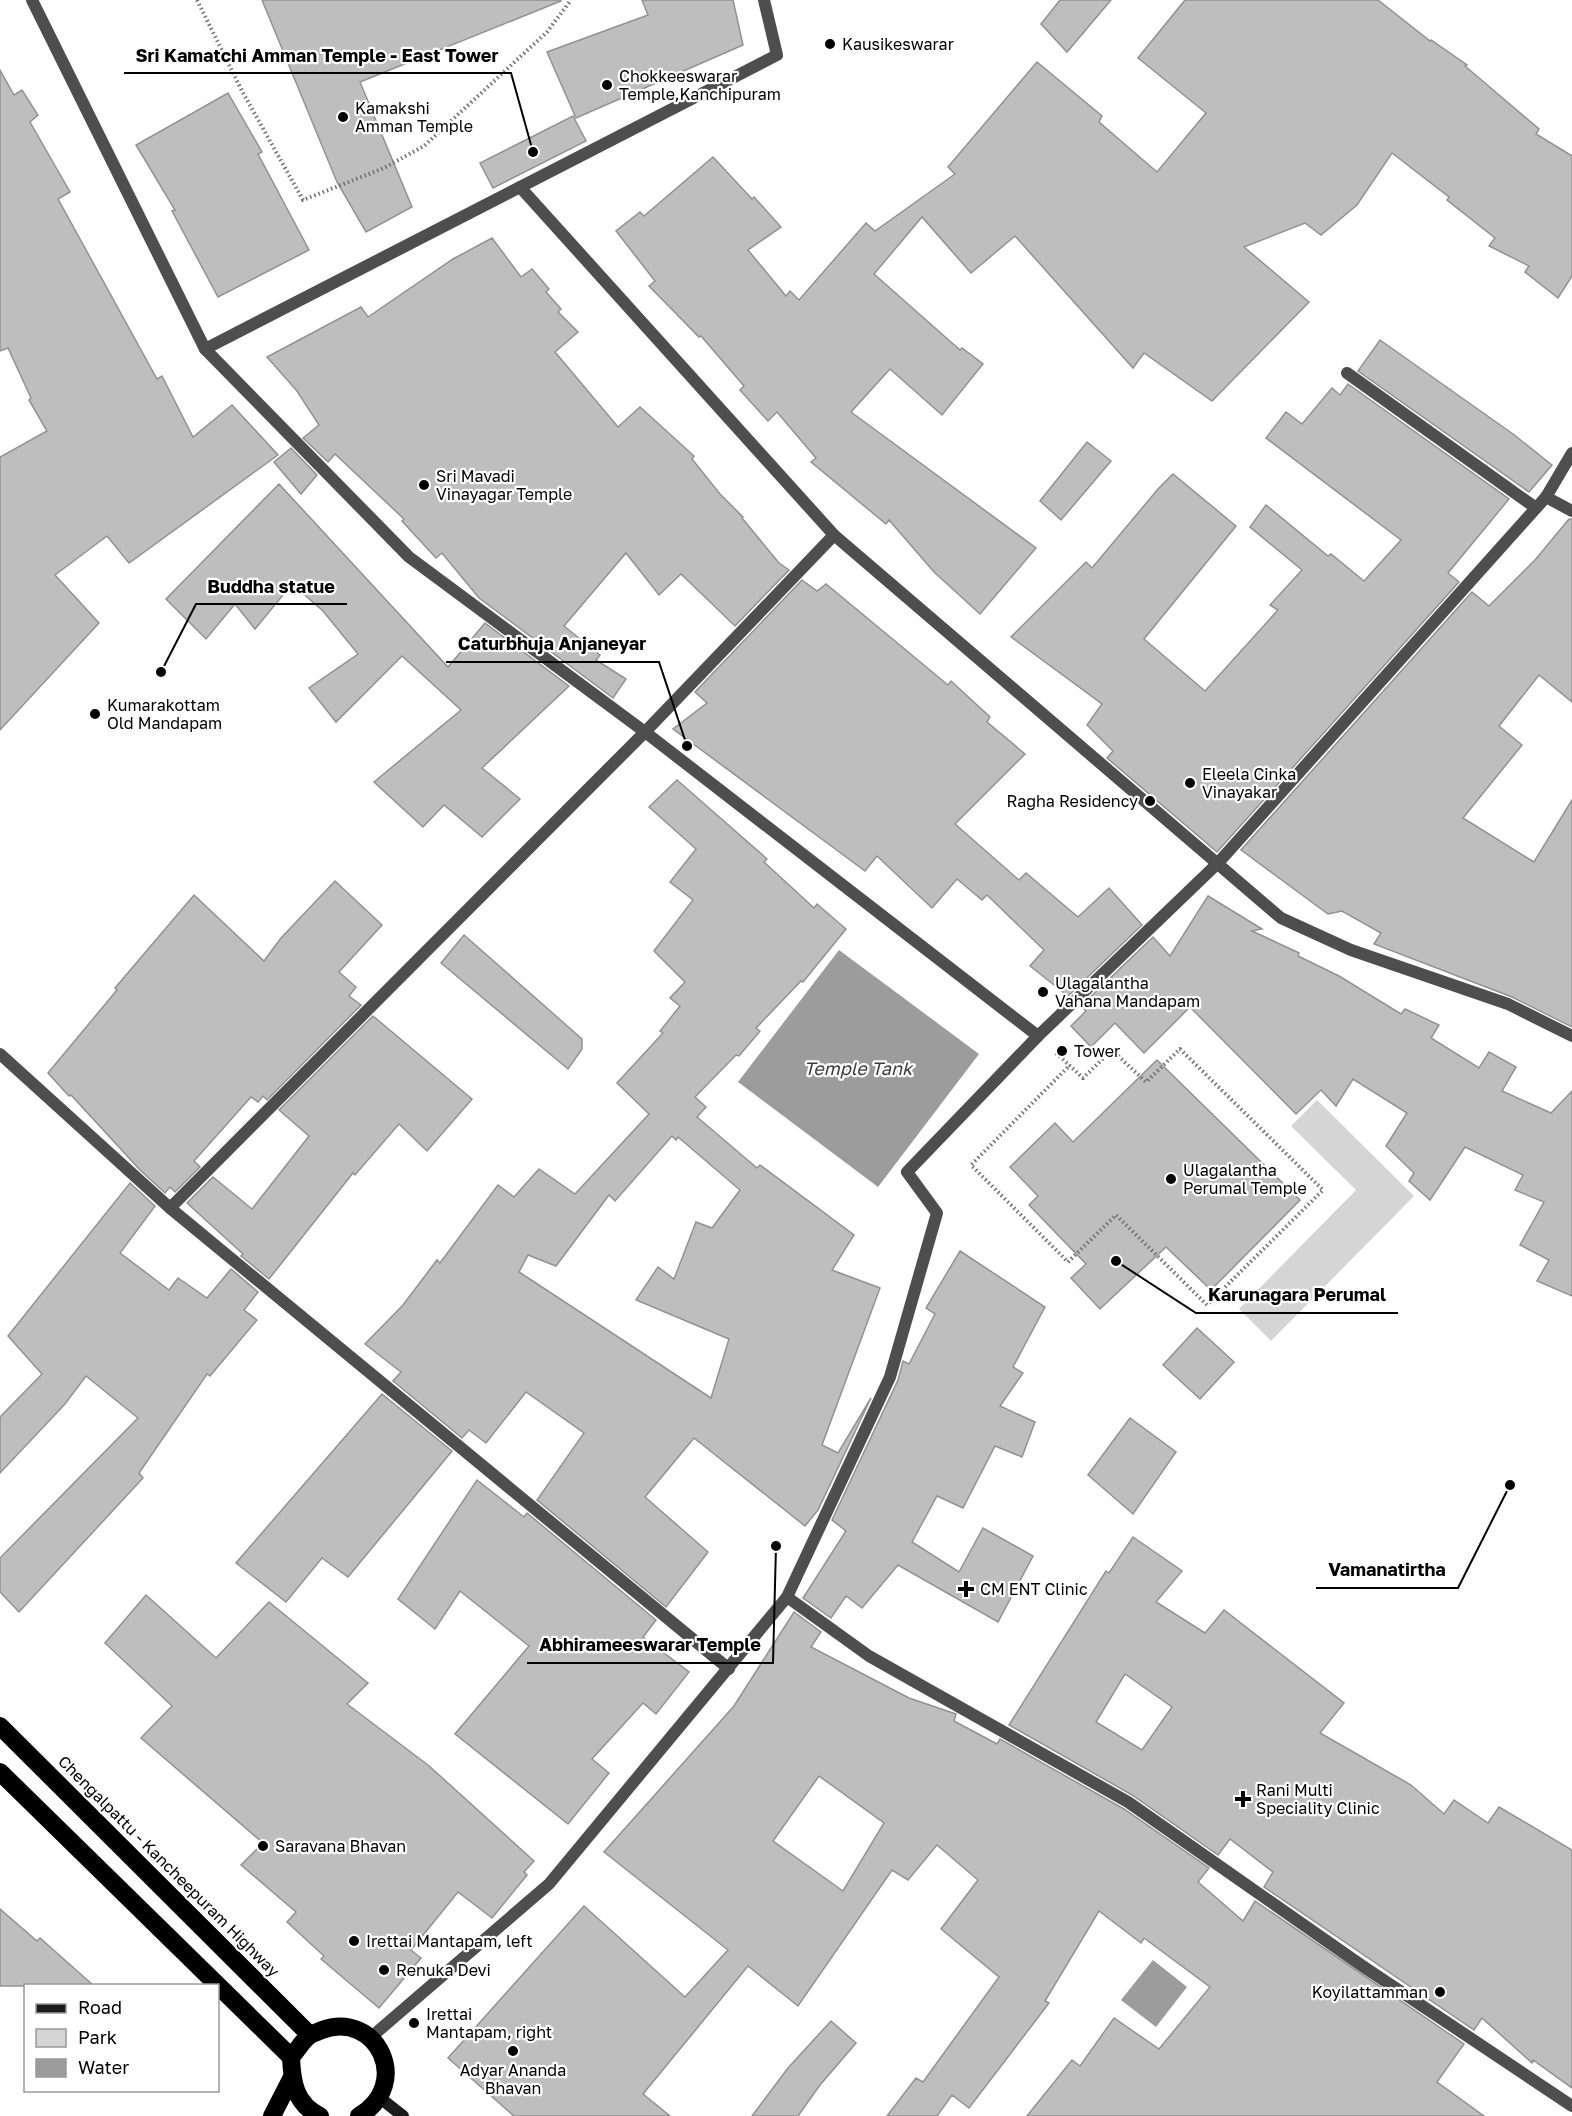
<svg xmlns="http://www.w3.org/2000/svg" width="1572" height="2116" viewBox="0 0 1572 2116" font-family="'Golos Text',sans-serif">
  <style>
    .green { fill: #d5d5d5 }
    .water { fill: #9c9c9c }
    .building { fill: #bebebe; stroke: #929292; stroke-width: 1.5; fill-rule: evenodd }
    .lines { fill: none; stroke-linecap: round; stroke-linejoin: round }
    .path { stroke: #707070; stroke-width: 4; stroke-dasharray: 1.5 3; stroke-linecap: butt }
    .lane { stroke: #4e4e4e; stroke-width: 12 }
    .street { stroke: #4e4e4e; stroke-width: 12 }
    .secondary { stroke: #1b1b1b; stroke-width: 12 }
    .highway { stroke: #000; stroke-width: 18 }
    .poi-dot { fill: #000; stroke: #fff; stroke-width: 2 }
    .labels { text-anchor: middle; dominant-baseline: central; stroke-width: 4.5; stroke-linejoin: round; paint-order: stroke }
    .poi-label { font-size: 16px; fill: #000; stroke: #fff; text-anchor: start }
    .street-label { font-size: 16px; fill: #000; stroke: #fff }
    .water-label { font-size: 18px; font-style: italic; fill: #3d3d3d; stroke: #fff }
    .leader { fill: none; stroke: #000; stroke-width: 2 }
    .callout-dot { fill: #000; stroke: #fff; stroke-width: 2 }
    .callout-label { font-size: 18px; text-anchor: middle; font-weight: bold; fill: #000; stroke: #fff; stroke-width: 4.5; stroke-linejoin: round; paint-order: stroke }
  </style>
  <rect width="100%" height="100%" fill="#fff"/>
  <path class="green" d="M1317 1100 1414 1196 1271 1341 1239 1309 1356 1190 1291 1126Z"/>
  <g class="water">
    <path d="M839 950 979 1054 878 1187 738 1082Z"/>
    <path d="M1153 1960 1187 1987 1156 2027 1121 2000Z"/>
  </g>
  <g class="building">
    <path d="M262 0H560L561 1 360 82 412 207 366 232 337 182Z"/>
    <path d="M642 0H733L743 45 576 118 547 52 648 15Z"/>
    <path d="M1060 0H1111L1067 52 1041 24Z"/>
    <path d="M1185 0H1378L1430 41 1431 40 1467 65 1465 66 1539 129 1536 134 1572 156V276L1558 298 1525 272 1529 266 1489 246 1495 238 1447 200 1449 197 1392 153 1357 205 1321 235 1305 223 1244 247 1309 302 1212 401 1144 353 1133 368 1015 236 971 273 922 217 874 274 960 350 962 348 983 364 942 415 890 369 851 412 1036 548 980 614 934 572 889 520 886 524 811 462 816 458 777 412 768 421 740 390 744 386 701 336 699 337 649 286 655 281 616 231 640 212 644 216 713 157 752 199 754 197 781 227 748 250 786 296 790 291 799 300 866 223 875 231 955 174 948 167 1037 62 1102 116 1099 122 1157 172 1206 113 1138 58Z"/>
    <path d="M0 70 14 95 22 90 38 115 30 122 70 192 58 199 157 379 162 376 193 437 232 405 278 455 129 563 107 536 55 575 99 623 0 730V457L47 431 29 400 31 398 8 348 0 351Z"/>
    <path d="M228 93 262 152 258 154 309 250 218 297 172 211 175 210 136 145Z"/>
    <path d="M573 116 586 141 493 188 480 163Z"/>
    <path d="M492 238 521 277 532 269 549 289 546 292 561 309 558 312 578 332 555 352 618 427 640 407 694 456 692 459 720 494 743 517 742 518 779 563 789 570 735 626 681 574 659 595 626 553 564 626 600 655 596 660 626 679 613 698 479 598 442 553 436 558 402 521 404 519 335 454 328 462 303 438 319 425 297 391 267 357 361 307 368 317 453 259Z"/>
    <path d="M1380 340 1513 434 1552 465 1529 492 1358 371Z"/>
    <path d="M1348 384 1509 499 1448 573 1459 582 1217 852 1107 758 1113 751 1087 725 1102 704 1011 637 1086 562 1092 568 1158 489 1173 474 1236 526 1144 639 1205 691 1278 610 1270 605 1302 570 1250 527 1266 505 1328 556 1331 554 1364 581 1401 540 1266 438 1286 412 1302 424 1332 388 1340 395Z"/>
    <path d="M1087 442 1111 461 1061 520 1040 501Z"/>
    <path d="M291 448 317 475 301 494 274 462Z"/>
    <path d="M279 484 448 667 485 623 569 686 482 768 520 799 482 837 444 805 423 827 374 782 461 710 402 656 336 722 309 688 358 654 323 611 292 584 255 629 235 604 206 639 166 599Z"/>
    <path d="M1569 519H1572V702L1539 675 1499 726 1522 745 1463 818 1534 862 1572 800V1027L1512 997 1374 944 1381 933 1342 911 1328 914 1241 850 1472 592 1489 606 1535 560Z"/>
    <path d="M802 580 817 591 826 584 948 685 951 681 990 717 987 722 1025 754 955 824 1019 880 1026 873 1078 917 1109 888 1142 925 1068 996 1030 966 1044 950 987 895 982 900 957 879 932 908 877 856 865 871 673 729 707 703 695 692Z"/>
    <path d="M677 780 767 859 764 862 814 908 817 904 846 929 803 982 801 981 756 1028 760 1031 739 1056 736 1055 695 1097 706 1107 697 1117 757 1168 760 1165 854 1235 832 1270 880 1288 822 1445 838 1453 871 1398 818 1510 805 1526 694 1438 645 1497 708 1552 666 1607 537 1500 584 1433 526 1392 486 1443 469 1430 462 1438 393 1381 401 1372 365 1344 403 1305 437 1260 440 1263 498 1185 514 1197 539 1169 575 1194 649 1114 617 1083 663 1033 660 1031 680 1006 670 998 685 982 654 951 693 900 670 882 696 849 649 807ZM672 1136 676 1140 678 1137 740 1190 712 1228 696 1222 674 1279 658 1267 636 1300 729 1339 711 1398 519 1272 528 1255 556 1266 609 1195 615 1201Z"/>
    <path d="M335 881 382 925 339 972 356 987 349 996 361 1005 267 1100 263 1096 258 1102 251 1097 194 1161 200 1167 175 1192 170 1187 165 1193 140 1170 71 1095 69 1096 48 1073 117 990 115 988 194 895 264 961 281 938Z"/>
    <path d="M1208 896 1262 929 1252 931 1299 953 1298 956 1339 976 1401 1014 1405 1009 1439 1025 1431 1038 1479 1068 1489 1052 1516 1067 1502 1091 1551 1113 1572 1091V1296L1537 1281 1549 1260 1520 1245 1544 1202 1515 1190 1523 1175 1465 1147 1430 1200 1409 1181 1414 1173 1386 1146 1407 1113 1353 1079 1336 1106 1321 1090 1296 1114 1190 1007 1144 1053 1115 1023 1091 1047 1071 1026 1086 1011 1081 1006 1153 937 1170 956Z"/>
    <path d="M464 935 582 1039V1049L568 1069 441 963Z"/>
    <path d="M373 1016 472 1099 427 1151 399 1124 355 1175 353 1173 269 1279 241 1256 243 1254 187 1203 213 1177 252 1209 309 1136 279 1110Z"/>
    <path d="M1157 1060 1300 1200 1211 1290 1166 1247 1100 1309 1071 1278 1086 1264 1029 1205 1038 1196 1010 1167 1055 1123 1073 1142Z"/>
    <path d="M130 1183 155 1206 120 1253 169 1290 178 1278 207 1298 231 1269 258 1292 244 1310 257 1320 210 1376 207 1374 139 1473 143 1478 19 1612 0 1592V1558L138 1418 86 1376 65 1404 0 1473V1417L42 1374 8 1336Z"/>
    <path d="M960 1251 1045 1307 1013 1367 1023 1373 1000 1406 1035 1422 1022 1457 995 1446 963 1508 937 1496 912 1542 959 1572 983 1528 1033 1556 998 1622 898 1565 862 1608 846 1596 831 1618 803 1598 846 1531 832 1520 898 1380 903 1361 909 1364 935 1314 926 1308Z"/>
    <path d="M1197 1328 1234 1362 1200 1399 1163 1365Z"/>
    <path d="M382 1394 452 1451 348 1577 322 1558 286 1602 236 1563Z"/>
    <path d="M1130 1418 1176 1452 1133 1514 1088 1475Z"/>
    <path d="M477 1480 524 1517 527 1513 656 1620 643 1637 689 1672 656 1714 643 1703 592 1759 609 1773 568 1824 455 1734 529 1646 460 1591 435 1629 398 1599Z"/>
    <path d="M1133 1537 1182 1571 1156 1602 1205 1633 1224 1610 1344 1703 1320 1733 1411 1785 1444 1814 1454 1800 1488 1823 1499 1807 1572 1850V2088L1533 2060 1532 2063 1482 2018 1474 2030 1264 1887 1273 1872 1230 1839 1218 1855 1132 1795 1009 1725 1106 1571 1109 1573ZM1125 1674 1172 1707 1142 1750 1096 1722Z"/>
    <path d="M146 1595 216 1658 269 1602 368 1683 347 1704 428 1765 534 1861 524 1872 527 1875 492 1918 458 1892 411 1950 421 1958 379 2008 321 1959 324 1956 287 1922 296 1912 241 1865 263 1843 141 1738 172 1706 105 1643Z"/>
    <path d="M794 1612 821 1632 811 1647 909 1698 956 1714 954 1721 997 1744 1000 1739 1124 1809 1209 1868 1198 1882 1243 1921 1255 1901 1464 2044 1437 2082 1484 2116H1027L1072 2060 1080 2066 1114 2018 1159 2049 1210 1987 1144 1938 1141 1943 1099 1911 1045 2001 1049 2003 969 2108 952 2095 937 2116H887L916 2078 923 2082 999 1977 941 1929 978 1880 937 1845 908 1880 892 1870 798 2006 748 1966 643 2094 670 2116H514L448 2058 584 1906 685 1997 728 1950 604 1852 734 1706ZM819 1776 884 1823 843 1891 773 1841Z"/>
    <path d="M0 1909 37 1941 40 1938 94 1986H0Z"/>
    <path d="M831 2021 856 2043 820 2085 798 2116H752L788 2068Z"/>
  </g>
  <g class="lines">
    <g class="path">
      <path d="M197 0 242 91 303 200 384 168 424 146 547 32 571 0"/>
      <path d="M1056 1053 1083 1078 1112 1050 1146 1082 1180 1049 1323 1190 1207 1305 1116 1215 1068 1262 971 1165 1070 1065"/>
    </g>
    <path class="lane" d="M32 0 205 349 777 55 764 0"/>
    <g class="street">
      <path d="M520 187 834 535 1281 918 1351 950 1508 1004 1572 1036"/>
      <path d="M205 349 409 557 645 732 1038 1036"/>
      <path d="M1347 373 1536 508"/>
      <path d="M1572 453 1546 497 1218 863 1038 1036 907 1172 937 1213 890 1377 787 1597 869 1656 1128 1802 1361 1965 1572 2106"/>
      <path d="M1546 497 1572 511"/>
      <path d="M0 1054 170 1208 729 1669"/>
      <path d="M170 1208 645 732 834 535"/>
      <path d="M370 2038 549 1884 787 1597"/>
    </g>
    <path class="secondary" d="M380 2098 403 2116"/>
    <g class="highway">
      <path d="M0 1726 310 2035"/>
      <path d="M0 1772 291 2057"/>
      <path d="M272 2116 292 2077"/>
      <path d="M320 2116C295 2104 292 2082 291 2057 297 2051 302 2041 309 2036 312 2033 318 2032 322 2030 377 2010 413 2084 359 2116"/>
    </g>
  </g>
  <g class="poi-dot">
    <circle cx="830" cy="44" r="6"/>
    <circle cx="607" cy="85" r="6"/>
    <circle cx="343" cy="117" r="6"/>
    <circle cx="424" cy="485" r="6"/>
    <circle cx="95" cy="714" r="6"/>
    <circle cx="1190" cy="783" r="6"/>
    <circle cx="1150" cy="801" r="6"/>
    <circle cx="1043" cy="992" r="6"/>
    <circle cx="1062" cy="1051" r="6"/>
    <circle cx="1171" cy="1179" r="6"/>
    <path d="M963 1580h6v6h6v6h-6v6h-6v-6h-6v-6h6z"/>
    <path d="M1240 1790h6v6h6v6h-6v6h-6v-6h-6v-6h6z"/>
    <circle cx="263" cy="1846" r="6"/>
    <circle cx="354" cy="1941" r="6"/>
    <circle cx="384" cy="1970" r="6"/>
    <circle cx="1440" cy="1992" r="6"/>
    <circle cx="414" cy="2023" r="6"/>
    <circle cx="513" cy="2051" r="6"/>
  </g>
  <g class="labels">
    <g class="poi-label">
      <text x="842" y="44">Kausikeswarar</text>
      <text x="619" y="76">Chokkeeswarar<tspan x="619" dy="18">Temple,Kanchipuram</tspan></text>
      <text x="355" y="108">Kamakshi<tspan x="355" dy="18">Amman Temple</tspan></text>
      <text x="436" y="476">Sri Mavadi<tspan x="436" dy="18">Vinayagar Temple</tspan></text>
      <text x="107" y="705">Kumarakottam<tspan x="107" dy="18">Old Mandapam</tspan></text>
      <text x="1202" y="774">Eleela Cinka<tspan x="1202" dy="18">Vinayakar</tspan></text>
      <text x="1138" y="801" text-anchor="end">Ragha Residency</text>
      <text x="1055" y="983">Ulagalantha<tspan x="1055" dy="18">Vahana Mandapam</tspan></text>
      <text x="1074" y="1051">Tower</text>
      <text x="1183" y="1170">Ulagalantha<tspan x="1183" dy="18">Perumal Temple</tspan></text>
      <text x="980" y="1589">CM ENT Clinic</text>
      <text x="1256" y="1790">Rani Multi<tspan x="1256" dy="18">Speciality Clinic</tspan></text>
      <text x="275" y="1846">Saravana Bhavan</text>
      <text x="366" y="1941">Irettai Mantapam, left</text>
      <text x="396" y="1970">Renuka Devi</text>
      <text x="1428" y="1992" text-anchor="end">Koyilattamman</text>
      <text x="426" y="2014">Irettai<tspan x="426" dy="18">Mantapam, right</tspan></text>
      <text x="513" y="2070" text-anchor="middle">Adyar Ananda<tspan x="513" dy="18">Bhavan</tspan></text>
    </g>
    <g class="street-label">
      <text transform="translate(169 1866) rotate(45)">Chengalpattu - Kancheepuram Highway</text>
    </g>
    <g class="water-label">
      <text x="858" y="1068">Temple Tank</text>
    </g>
  </g>
  <path class="leader" d="M533 152L511 73H124M161 672L196 604H347M687 746L659 662H446M1116 1261L1196 1313H1398M1510 1485L1458 1588H1316M776 1546L773 1663H527"/>
  <g class="callout-dot">
    <circle cx="533" cy="152" r="6"/>
    <circle cx="161" cy="672" r="6"/>
    <circle cx="687" cy="746" r="6"/>
    <circle cx="1116" cy="1261" r="6"/>
    <circle cx="1510" cy="1485" r="6"/>
    <circle cx="776" cy="1546" r="6"/>
  </g>
  <g class="callout-label">
    <text x="317" y="62">Sri Kamatchi Amman Temple - East Tower</text>
    <text x="271" y="593">Buddha statue</text>
    <text x="552" y="650">Caturbhuja Anjaneyar</text>
    <text x="1297" y="1301">Karunagara Perumal</text>
    <text x="1387" y="1576">Vamanatirtha</text>
    <text x="650" y="1651">Abhirameeswarar Temple</text>
  </g>
  <rect x="24" y="1984" width="195" height="108" fill="#ffffff" stroke="#999999" stroke-width="1.5"/>
  <rect x="36" y="2004" width="30" height="9" fill="#1b1b1b" stroke="#999999" stroke-width="1.5"/>
  <text x="78" y="2014" font-size="18" fill="#000000">Road</text>
  <rect x="36" y="2029" width="30" height="18" fill="#d5d5d5" stroke="#999999" stroke-width="1.5"/>
  <text x="78" y="2044" font-size="18" fill="#000000">Park</text>
  <rect x="36" y="2059" width="30" height="18" fill="#9c9c9c" stroke="#999999" stroke-width="1.5"/>
  <text x="78" y="2074" font-size="18" fill="#000000">Water</text>
</svg>
